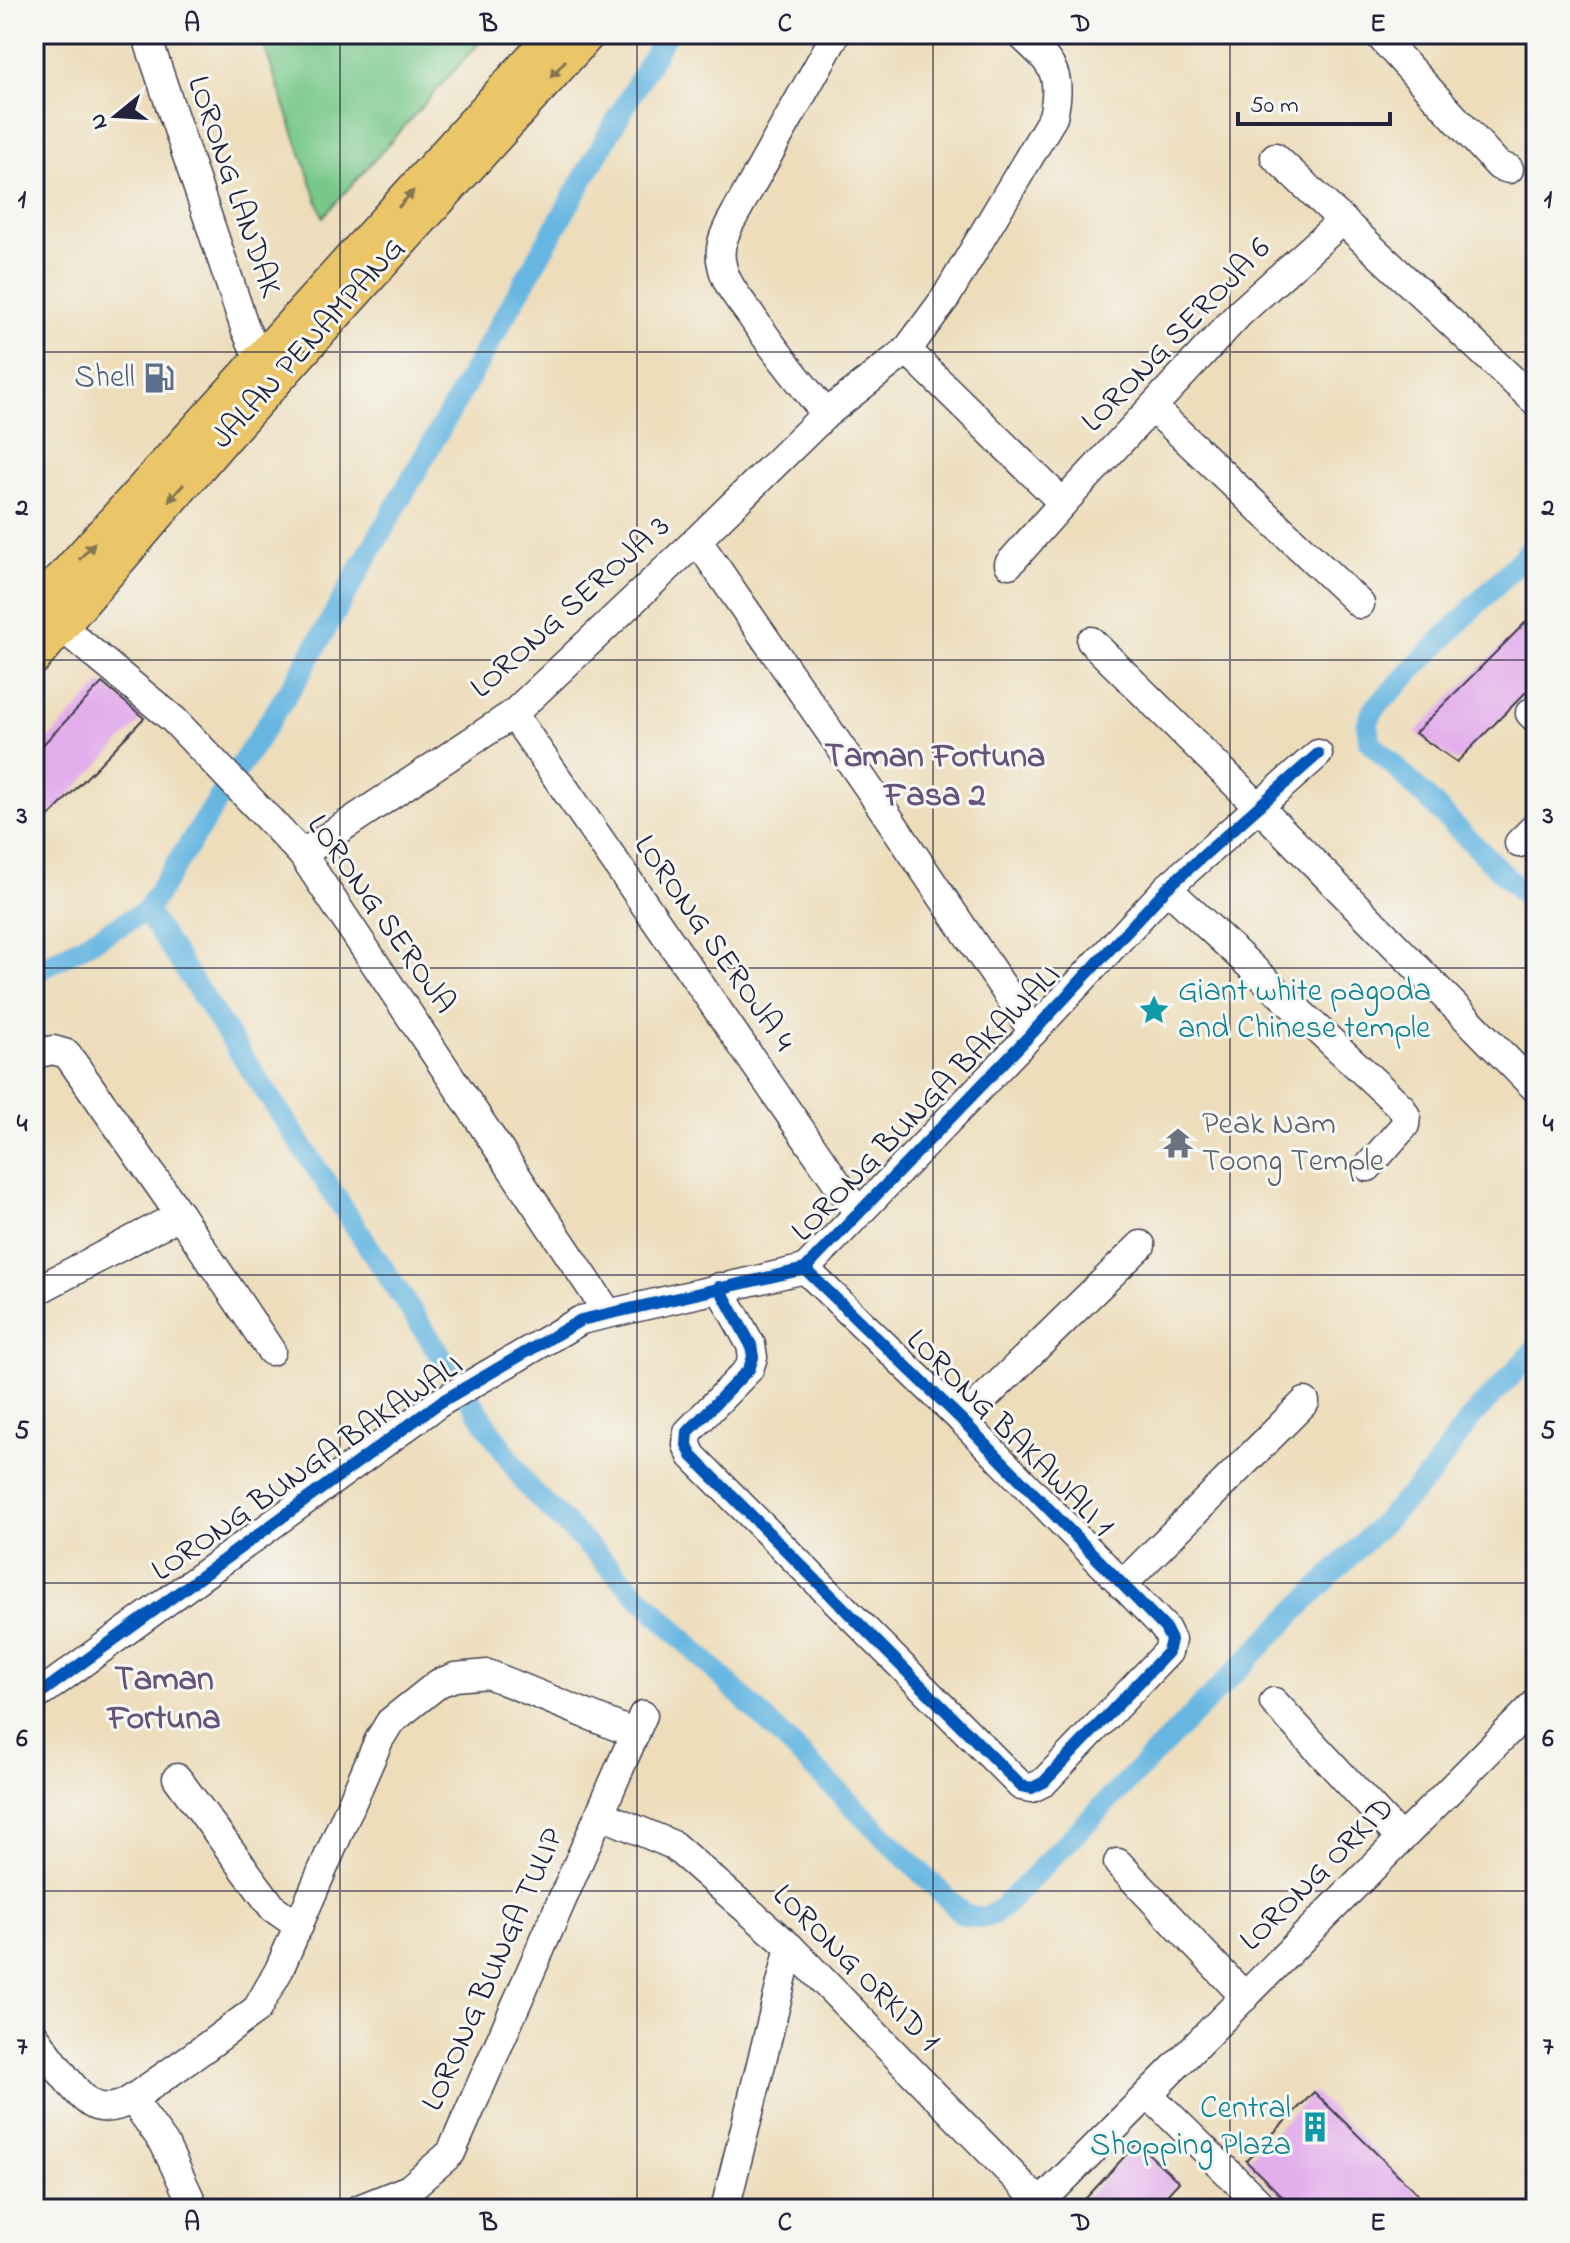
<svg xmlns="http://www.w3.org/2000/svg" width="1570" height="2243" viewBox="0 0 1570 2243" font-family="'Indie Flower',sans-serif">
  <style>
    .green { fill: #78c889; stroke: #4d7562; stroke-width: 2 }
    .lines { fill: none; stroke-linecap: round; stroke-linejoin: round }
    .canal { stroke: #66b6e1; stroke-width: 22 }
    .building { fill: #e3aeeb }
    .minor-casing { stroke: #403e4e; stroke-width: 31 }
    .major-casing { stroke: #403e4e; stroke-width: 37 }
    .minor { stroke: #fff; stroke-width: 28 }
    .major { stroke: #eac669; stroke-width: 34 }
    .cycleway-casing { stroke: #f6f6f2; stroke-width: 17 }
    .cycleway { stroke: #0057b8; stroke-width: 12 }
    .oneway { fill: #867452 }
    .grid { fill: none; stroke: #22223b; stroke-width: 2; stroke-opacity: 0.55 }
    .labels { text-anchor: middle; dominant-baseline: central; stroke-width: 6; stroke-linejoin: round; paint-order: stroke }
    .street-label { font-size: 32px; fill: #22223b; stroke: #f6f6f2 }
    .service-label { font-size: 32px; fill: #4e5e75; stroke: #f6f6f2; text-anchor: end }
    .culture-label { font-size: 32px; fill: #0d838f; stroke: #f6f6f2; text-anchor: start }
    .worship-label { font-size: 32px; fill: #5b616d; stroke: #f6f6f2; text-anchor: start }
    .neighbourhood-label { font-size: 34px; font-weight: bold; fill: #665379; stroke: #f6f6f2 }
    .neatline { fill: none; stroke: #22223b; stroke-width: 3 }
    .grid-label { font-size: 26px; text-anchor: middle; font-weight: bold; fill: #22223b }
  </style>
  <rect width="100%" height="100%" fill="#f6f6f2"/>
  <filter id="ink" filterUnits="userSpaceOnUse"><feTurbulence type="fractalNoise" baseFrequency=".0125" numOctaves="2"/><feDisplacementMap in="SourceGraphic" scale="16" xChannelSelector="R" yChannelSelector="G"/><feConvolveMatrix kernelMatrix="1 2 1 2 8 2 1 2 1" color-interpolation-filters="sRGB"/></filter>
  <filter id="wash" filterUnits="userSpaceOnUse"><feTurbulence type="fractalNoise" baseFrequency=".006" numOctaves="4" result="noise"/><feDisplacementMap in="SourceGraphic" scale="32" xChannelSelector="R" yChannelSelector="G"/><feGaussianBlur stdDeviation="1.8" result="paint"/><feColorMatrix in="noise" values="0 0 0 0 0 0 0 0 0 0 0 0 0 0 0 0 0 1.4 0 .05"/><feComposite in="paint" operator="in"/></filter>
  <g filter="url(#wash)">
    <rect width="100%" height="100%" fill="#edddbb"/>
    <path class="green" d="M260 34H487L323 217Z"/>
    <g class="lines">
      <g class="canal">
        <path d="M1536 544 1373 710 1367 725 1370 742 1536 906"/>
        <path d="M146 911 528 1487 963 1914C979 1919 987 1919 1001 1909L1431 1474 1470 1419 1536 1349"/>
        <path d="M34 973 146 911 300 674 666 34"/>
      </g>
    </g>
    <g id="blocks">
      <g class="building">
        <path d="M1536 612V682L1457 762 1415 733Z"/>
        <path d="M102 683 144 718 34 832V754Z"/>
        <path d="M1314 2092 1433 2209H1295L1246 2161Z"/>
        <path d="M1137 2143 1179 2182 1154 2209H1076Z"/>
      </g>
    </g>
  </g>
  <g filter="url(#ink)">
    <use href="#blocks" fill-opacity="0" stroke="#403e4e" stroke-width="2"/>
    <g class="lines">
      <g class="minor-casing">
        <g id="minor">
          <path d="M146 34 245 328 260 361"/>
          <path d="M1378 34 1499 166 1509 169"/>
          <path d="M1275 157 1536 402"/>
          <path d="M907 350 1063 503"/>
          <path d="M1153 408 1360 604"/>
          <path d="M826 414C799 381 773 349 750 314 739 299 725 283 722 265 718 250 723 237 730 223L836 34"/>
          <path d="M697 540 868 787 1033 1032"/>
          <path d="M1009 564 1063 503 1240 313 1343 220"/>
          <path d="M46 614 174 720 302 854 608 1313"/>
          <path d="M1091 641 1259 807 1536 1089"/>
          <path d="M1530 713 1536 719"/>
          <path d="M513 714 858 1213"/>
          <path d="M1519 843 1536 826"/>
          <path d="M302 854 513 714 697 540 826 414 907 350 946 297 1053 117C1063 71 1052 64 1020 34"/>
          <path d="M1167 888 1401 1107 1406 1116 1405 1125 1368 1167"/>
          <path d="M34 1054 53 1050 67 1054 180 1215 271 1351"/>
          <path d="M719 1287 751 1345 753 1357 749 1369 688 1432 687 1445 692 1456 1021 1786 1032 1788 1044 1782 1168 1652 1171 1640 1165 1628 962 1420 805 1269"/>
          <path d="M34 1292 180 1215"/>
          <path d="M962 1420 1141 1245"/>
          <path d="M1122 1585 1305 1402"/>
          <path d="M34 1698 439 1403 581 1320 805 1269 1033 1032 1167 888 1318 754"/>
          <path d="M1274 1702 1401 1839"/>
          <path d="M177 1778 273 1908 299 1926"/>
          <path d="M600 1814 673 1845 790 1947 1040 2203"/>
          <path d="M1118 1863 1245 1997"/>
          <path d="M34 2035C47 2052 78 2100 96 2106 110 2110 121 2106 132 2099L164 2143 195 2209"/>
          <path d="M1148 2094 1536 1703"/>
          <path d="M132 2099 202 2050 257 2009 279 1970 379 1740 390 1722 439 1683 455 1677 488 1674 635 1734"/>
          <path d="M359 2209 409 2189 451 2153 643 1715"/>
          <path d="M725 2209 790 1947"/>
          <path d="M1034 2209 1148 2094 1265 2209"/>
        </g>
      </g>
      <g class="major-casing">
        <g id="major">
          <path d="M34 610 554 34"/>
          <path d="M34 658 227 434 588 34"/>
        </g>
      </g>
      <use href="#minor" class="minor"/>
      <use href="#major" class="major"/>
      <g class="cycleway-casing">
        <g id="cycleway">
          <path d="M719 1287 751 1345 753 1357 749 1369 688 1432 687 1445 692 1456 1021 1786 1032 1788 1044 1782 1168 1652 1171 1640 1165 1628 962 1420 805 1269"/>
          <path d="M34 1698 439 1403 581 1320 805 1269 1033 1032 1167 888 1318 754"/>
        </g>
      </g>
      <use href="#cycleway" class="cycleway"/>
    </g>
    <defs><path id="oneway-solid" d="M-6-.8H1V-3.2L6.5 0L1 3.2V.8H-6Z" transform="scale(2)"/></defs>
    <g class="oneway">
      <use href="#oneway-solid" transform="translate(558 69) rotate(131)"/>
      <use href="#oneway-solid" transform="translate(406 199) rotate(-48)"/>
      <use href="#oneway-solid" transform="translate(176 493) rotate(131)"/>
      <use href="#oneway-solid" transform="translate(87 551) rotate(-48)"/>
    </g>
  </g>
  <path class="grid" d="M340 34V2209M637 34V2209M933 34V2209M1230 34V2209M34 352H1536M34 660H1536M34 968H1536M34 1275H1536M34 1583H1536M34 1891H1536"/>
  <defs>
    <g id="fuel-bare" transform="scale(2.4)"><path d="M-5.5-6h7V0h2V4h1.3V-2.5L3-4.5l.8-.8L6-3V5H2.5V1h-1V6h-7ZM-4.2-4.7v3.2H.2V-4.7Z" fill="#5c6f8a" stroke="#f6f6f2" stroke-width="2.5" paint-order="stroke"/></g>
    <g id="sight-bare" transform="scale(2.4)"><path d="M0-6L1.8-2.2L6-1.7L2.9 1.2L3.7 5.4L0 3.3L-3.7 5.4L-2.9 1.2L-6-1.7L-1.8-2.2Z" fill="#0f9aa8" stroke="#f6f6f2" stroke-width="2.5" paint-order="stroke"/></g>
    <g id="temple-bare" transform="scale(2.4)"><path d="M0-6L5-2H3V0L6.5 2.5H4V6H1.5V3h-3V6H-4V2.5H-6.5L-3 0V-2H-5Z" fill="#6b7280" stroke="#f6f6f2" stroke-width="2.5" paint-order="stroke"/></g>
    <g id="building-bare" transform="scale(2.4)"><path d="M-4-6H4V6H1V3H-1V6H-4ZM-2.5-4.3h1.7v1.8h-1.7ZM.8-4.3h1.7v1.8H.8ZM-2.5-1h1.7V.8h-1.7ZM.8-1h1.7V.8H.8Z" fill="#0f9aa8" stroke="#f6f6f2" stroke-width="2.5" paint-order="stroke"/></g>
  </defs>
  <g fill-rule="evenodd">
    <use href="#fuel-bare" x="159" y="378"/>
    <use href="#sight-bare" x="1154" y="1010"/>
    <use href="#temple-bare" x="1178" y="1143"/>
    <use href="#building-bare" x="1315" y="2127"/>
  </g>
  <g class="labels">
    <g class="street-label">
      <text transform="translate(233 187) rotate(71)">LORONG LANDAK</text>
      <text transform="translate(1177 336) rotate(-46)">LORONG SEROJA 6</text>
      <text transform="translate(309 344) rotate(-48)">JALAN PENAMPANG</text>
      <text transform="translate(571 608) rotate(-42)">LORONG SEROJA 3</text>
      <text transform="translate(380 915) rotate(55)">LORONG SEROJA</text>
      <text transform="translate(713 944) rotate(55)">LORONG SEROJA 4</text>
      <text transform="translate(927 1104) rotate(-46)">LORONG BUNGA BAKAWALI</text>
      <text transform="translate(1009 1434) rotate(45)">LORONG BAKAWALI 1</text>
      <text transform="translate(308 1469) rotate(-35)">LORONG BUNGA BAKAWALI</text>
      <text transform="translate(1318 1875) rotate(-45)">LORONG ORKID</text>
      <text transform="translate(855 1969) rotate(45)">LORONG ORKID 1</text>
      <text transform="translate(494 1970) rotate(-66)">LORONG BUNGA TULIP</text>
    </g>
    <g class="service-label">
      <text x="135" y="378">Shell</text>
    </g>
    <g class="culture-label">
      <text x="1178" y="992">Giant white pagoda<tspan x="1178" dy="37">and Chinese temple</tspan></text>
      <text x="1291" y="2109" text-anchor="end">Central<tspan x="1291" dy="37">Shopping Plaza</tspan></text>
    </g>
    <g class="worship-label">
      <text x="1202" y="1125">Peak Nam<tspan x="1202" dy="37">Toong Temple</tspan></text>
    </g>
    <g class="neighbourhood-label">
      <text x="935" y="758">Taman Fortuna<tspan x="935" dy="39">Fasa 2</tspan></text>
      <text x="164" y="1681">Taman<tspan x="164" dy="39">Fortuna</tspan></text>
    </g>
  </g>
  <rect width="1570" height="2243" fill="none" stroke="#f6f6f2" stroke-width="88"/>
  <g transform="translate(116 116) rotate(252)" stroke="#f6f6f2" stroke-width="6" paint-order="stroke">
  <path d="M0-6L14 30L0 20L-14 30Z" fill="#22223b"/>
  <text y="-12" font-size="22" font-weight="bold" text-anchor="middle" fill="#22223b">N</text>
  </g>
  <path d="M1238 112v12h152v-12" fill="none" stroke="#22223b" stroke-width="4"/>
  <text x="1250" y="112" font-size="24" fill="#22223b" stroke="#f6f6f2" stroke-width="6" paint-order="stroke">50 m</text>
  <rect x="44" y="44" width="1482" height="2155" class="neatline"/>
  <g class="grid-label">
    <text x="192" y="31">A</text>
    <text x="489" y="31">B</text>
    <text x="785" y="31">C</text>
    <text x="1081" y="31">D</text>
    <text x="1378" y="31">E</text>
    <text x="22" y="207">1</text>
    <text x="1548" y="207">1</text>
    <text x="22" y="515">2</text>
    <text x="1548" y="515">2</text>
    <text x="22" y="823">3</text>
    <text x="1548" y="823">3</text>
    <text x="22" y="1131">4</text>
    <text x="1548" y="1131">4</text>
    <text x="22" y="1438">5</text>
    <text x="1548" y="1438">5</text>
    <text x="22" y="1746">6</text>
    <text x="1548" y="1746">6</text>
    <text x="22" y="2054">7</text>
    <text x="1548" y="2054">7</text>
    <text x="192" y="2230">A</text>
    <text x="489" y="2230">B</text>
    <text x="785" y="2230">C</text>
    <text x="1081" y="2230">D</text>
    <text x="1378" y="2230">E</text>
  </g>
</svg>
